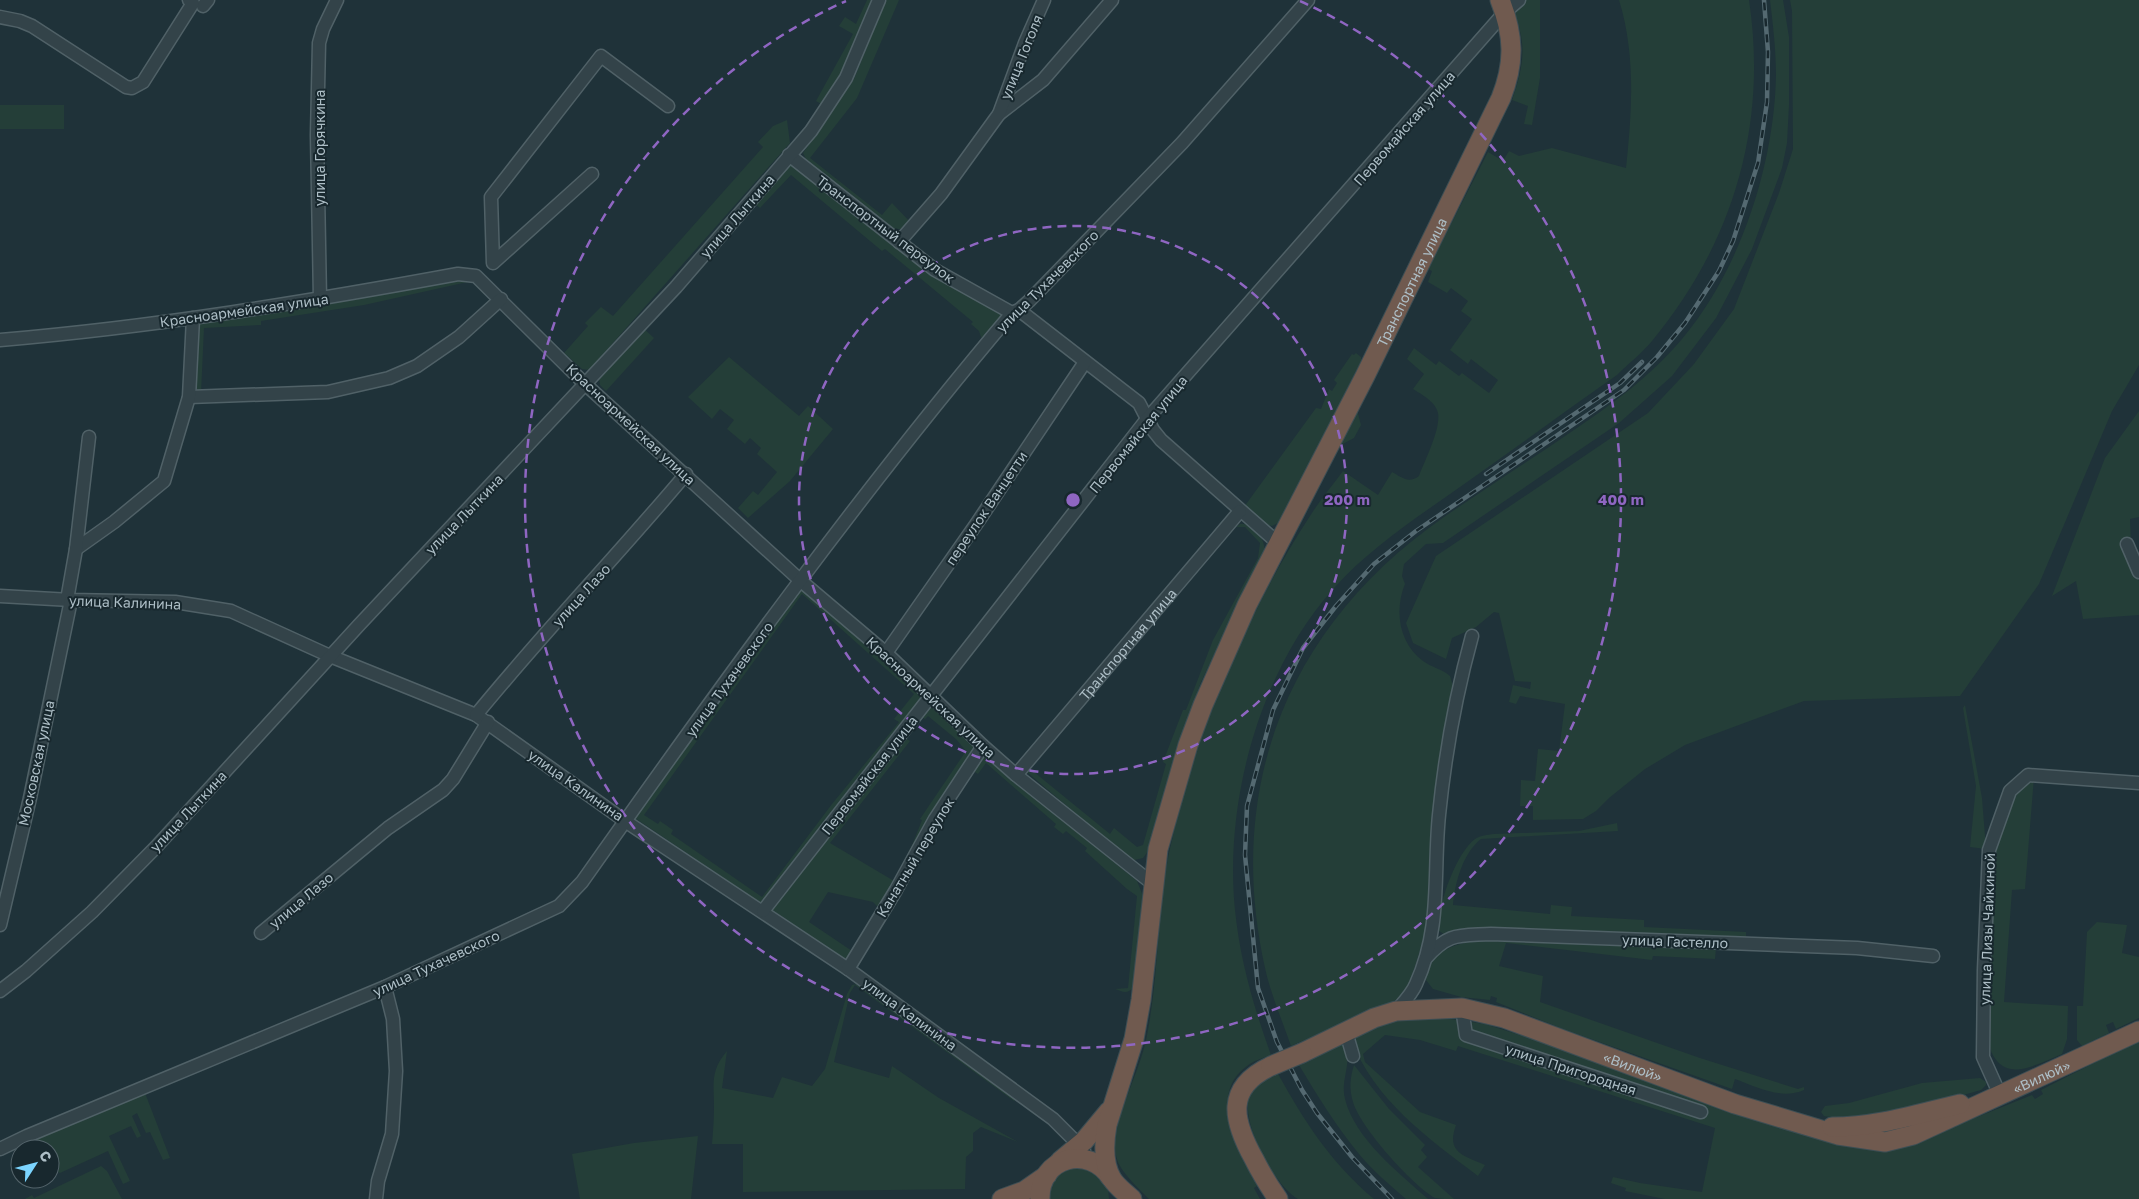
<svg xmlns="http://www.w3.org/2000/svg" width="2139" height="1199" viewBox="0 0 2139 1199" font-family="'Golos Text',sans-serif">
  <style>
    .green { fill: #243e38; fill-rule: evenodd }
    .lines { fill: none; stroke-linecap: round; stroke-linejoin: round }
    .minor-casing { stroke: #506167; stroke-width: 15 }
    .highway-casing { stroke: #3d4e54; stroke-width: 21 }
    .minor { stroke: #334349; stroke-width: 12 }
    .highway { stroke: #705a4f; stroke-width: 19 }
    .rail-casing { stroke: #546971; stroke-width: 4.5 }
    .rail { stroke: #18282e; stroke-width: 2.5; stroke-dasharray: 8; stroke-linecap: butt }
    .highway-bridge-casing { stroke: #3d4e54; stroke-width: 21; stroke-linecap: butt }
    .highway-bridge { stroke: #705a4f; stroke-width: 19 }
    .ring { fill: none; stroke: #8f66c2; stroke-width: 2.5; stroke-dasharray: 9 6 }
    .labels { text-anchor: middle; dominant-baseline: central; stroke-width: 4; stroke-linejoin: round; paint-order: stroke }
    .street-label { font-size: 14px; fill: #adbec6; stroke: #18282e }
    .centre { fill: #8f66c2; stroke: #18282e; stroke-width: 2.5 }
    .ring-label { font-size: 15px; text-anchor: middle; font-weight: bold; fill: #8f66c2; stroke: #18282e; stroke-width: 4; stroke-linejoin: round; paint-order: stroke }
  </style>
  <rect width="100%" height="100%" fill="#1f3239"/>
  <g class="green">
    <path d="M867 0H875L842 75 823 105 816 101 853 34 839 26 845 17 856 24Z"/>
    <path d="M886 0H899L857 98 810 158 882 215 892 203 911 223C902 231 898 230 887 226L815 168 806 159 803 153 854 79Z"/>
    <path d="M1525 0H1540V78L1532 125 1524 124 1528 106 1512 100C1520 77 1526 55 1520 31 1519 24 1516 18 1514 12Z"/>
    <path d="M1619 0H1749C1768 126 1733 243 1652 341 1642 353 1628 364 1617 375 1564 412 1513 450 1460 487 1416 518 1370 548 1334 588 1260 670 1224 801 1235 910 1240 960 1254 1008 1271 1055 1263 1058 1253 1061 1247 1066 1206 1095 1240 1154 1257 1186L1254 1188 1260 1199H1149C1139 1189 1127 1178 1120 1166 1116 1159 1114 1148 1115 1139 1121 1101 1142 1068 1148 1030 1159 971 1157 911 1169 853 1194 736 1245 616 1310 516 1320 500 1332 486 1343 471L1378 495 1392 472C1401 477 1409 484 1419 476 1425 460 1441 429 1438 413 1436 402 1421 394 1413 389L1424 374 1407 359 1414 348 1436 365 1439 361 1459 376 1462 373 1489 393 1498 380 1471 359 1468 364 1450 350 1472 319 1461 311 1468 301 1451 288 1447 293 1428 282 1432 271 1428 269 1488 152 1503 161 1509 151 1519 156 1552 148 1626 168C1632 112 1636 55 1619 0Z"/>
    <path d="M1770 0H1783L1789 37V105L1787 143 1782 168 1752 249 1716 318 1672 376 1619 423 1443 543 1426 544 1404 564 1402 576 1405 584C1394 611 1399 643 1423 661 1431 667 1442 669 1450 676L1453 686 1440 771 1428 926 1408 988 1400 997 1389 1004 1291 1046C1282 1020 1271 995 1265 968 1224 784 1290 624 1444 517 1486 488 1529 461 1571 432 1611 405 1650 377 1682 339 1740 270 1774 166 1776 76 1776 50 1773 25 1770 0Z"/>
    <path d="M1790 0H2139V365L2112 411 2039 584 1960 696 1804 701 1685 745 1645 769 1609 798 1596 811 1583 819 1533 820V806H1520L1521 780 1535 781 1538 749 1559 751 1565 704 1520 696 1516 704 1509 702 1513 685 1530 689 1531 682 1515 681 1499 613 1494 612 1476 627 1452 638 1446 659 1413 643 1406 623 1436 556 1648 413 1694 364 1734 309 1779 193 1793 149 1792 11Z"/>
    <rect x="0" y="105" width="64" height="24"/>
    <path d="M787 120 790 143 589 370 582 369 564 353 588 326 585 323 601 307 613 316 763 147 758 142 773 126Z"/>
    <path d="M789 164 907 255 1003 314 983 339 981 337 979 331 971 324 973 322 885 249 882 251 791 175 760 208 755 204Z"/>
    <path d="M456 278 472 281 364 305 261 321V325L204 328 201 393 196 390 198 323Z"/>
    <path d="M643 328 654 338 606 391 600 385 599 377Z"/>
    <path d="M1356 353 1361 357V361L1280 522 1272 526 1268 525 1244 507 1316 408 1321 409 1329 389 1332 391 1337 383 1334 380 1352 354 1354 355Z"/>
    <path d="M729 357 799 416 808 406 833 429 790 481 748 518 738 508 753 491 758 495 777 472 757 454 761 448 750 438 745 444 727 429 734 420 720 409 712 419 688 397Z"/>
    <path d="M1357 410 1361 425 1354 438 1339 446Z"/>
    <path d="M2139 411V517L2130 519 2131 543 2127 556 2139 581V615L2083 619 2076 581 2052 596 2105 458Z"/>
    <path d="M1240 524C1252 522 1267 540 1264 552L1201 682 1175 756 1149 850 1143 858 1134 860 1122 853 1027 772 1029 768 1110 834 1114 828 1137 847 1143 845 1166 764 1163 762 1183 710H1186L1213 640 1258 558 1260 543 1245 527H1236Z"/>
    <path d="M802 586 924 695 762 904 635 818ZM802 594 914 694 894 719 899 722 832 804 762 897 671 834 673 830 660 821 658 824 644 815Z"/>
    <path d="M932 705 974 744 975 748 925 826 920 839 854 954 848 958H843L771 909 905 738 910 741 830 843 894 881 913 843 922 820 920 819 966 751 956 739 928 716 925 719 922 717ZM828 892 873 902 878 907 852 951 809 922Z"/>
    <path d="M1965 705 1982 798 1986 849 1970 847 1976 786 1963 708Z"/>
    <path d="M983 755 1137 881 1143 896 1133 988C1127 994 1123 992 1115 989L1128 988 1137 896 1127 889 1085 851 1087 848 1066 831 1063 834 1054 827 1056 824 986 763 978 774 972 770Z"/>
    <path d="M2034 777 2025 889 2012 890 2004 1002 2068 1006 2067 1039 2062 1054C2027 1069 1998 1086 1986 1036L1994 847 2014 789Z"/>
    <path d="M1617 823 1618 831 1481 839C1463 853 1455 882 1453 905L1550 914 1551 905 1572 907 1571 916 1644 920V927L1746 932V939L1473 931 1444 934 1439 931C1436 908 1456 853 1475 839 1481 835 1487 835 1494 834L1579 831Z"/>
    <path d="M2097 922 2127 925 2122 953 2139 957V1018L2116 1029 2113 1022 2106 1025 2109 1033 2082 1046 2077 1040V1006H2083L2087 932Z"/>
    <path d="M1480 941 1716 948 1715 959 1653 956 1652 960 1506 943 1499 966 1543 976 1540 1002 1700 1058 1798 1089 1804 1087V1090C1781 1100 1757 1087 1735 1079L1732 1089 1563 1029 1496 1002 1497 998 1491 996 1490 1000 1461 997 1433 989 1426 980C1430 951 1454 943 1480 941Z"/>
    <path d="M856 984 1017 1096 1014 1101 855 985 850 993 834 1062 889 1078 892 1066 939 1098 1018 1142 981 1127 973 1133V1151L966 1157 965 1189 743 1192V1144H712C713 1132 714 1119 714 1107 714 1083 710 1071 727 1051L722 1088 773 1098 782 1077 812 1086 825 1069 847 994 852 985Z"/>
    <path d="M1415 1018H1444L1485 1024 1548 1044 1791 1130 1849 1147 1881 1149 1910 1144 2032 1095 2035 1099 2043 1094 2041 1090 2139 1040V1199H1665L1625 1191 1626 1188 1611 1183 1613 1177 1640 1183 1702 1192 1715 1128 1458 1046 1456 1051 1420 1040 1385 1035 1363 1054 1365 1062 1420 1112 1456 1125C1446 1153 1463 1155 1485 1165L1478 1176C1428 1138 1374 1100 1351 1039L1388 1022Z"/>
    <path d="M1343 1042C1354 1065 1340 1076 1345 1099 1355 1139 1399 1173 1428 1199H1406C1390 1185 1373 1171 1359 1154 1336 1126 1317 1095 1299 1065Z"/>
    <path d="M1354 1065 1389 1109 1425 1145 1421 1150 1427 1157 1418 1167 1454 1199C1448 1199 1440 1199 1435 1198 1412 1185 1360 1127 1353 1102 1349 1088 1350 1078 1354 1065Z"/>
    <path d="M1277 1072C1304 1121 1331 1163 1374 1199H1298C1274 1186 1232 1111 1254 1086 1259 1081 1271 1076 1277 1072Z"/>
    <path d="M1980 1078 1986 1082V1085L1981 1090 1892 1115 1847 1120 1824 1116 1821 1112 1825 1106 1849 1103 1922 1083Z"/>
    <path d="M145 1093 170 1158 163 1160 150 1132 146 1133 137 1113 132 1116 141 1136 137 1138 131 1126 109 1136 130 1181 123 1184 108 1151 60 1173 50 1169V1149H39L34 1139Z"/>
    <path d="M698 1136 691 1199H580L572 1154 634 1143Z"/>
    <path d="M101 1166 107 1171 122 1199H25L32 1195 34 1198Z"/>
    <path d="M1086 1166 1108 1187 1109 1199H1047L1048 1187 1062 1169Z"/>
  </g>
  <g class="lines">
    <g class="minor-casing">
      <g id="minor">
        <path d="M203 6 208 0"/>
        <path d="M0 17 20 21 32 26 126 87 132 88 143 82 193 3 189 0"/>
        <path d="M999 114 1043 80 1112 0"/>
        <path d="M789 155 935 270 1012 313"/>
        <path d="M592 174 493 263 491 197 601 56 668 106"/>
        <path d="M899 242 941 194 999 114 1025 43 1044 0"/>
        <path d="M320 299 317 135 319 43 323 29 337 0"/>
        <path d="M1019 310 1139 403 1153 430 1161 440 1279 544"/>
        <path d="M0 340C154 327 306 302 458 274L476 276 585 384 801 581 886 653 983 746 1016 775 1153 884"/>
        <path d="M189 397 328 392 389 378 417 366 459 337 501 299"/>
        <path d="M2127 544 2139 572"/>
        <path d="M76 549 114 522 164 481 189 397 193 318"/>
        <path d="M0 596 71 600 175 602 231 611 330 656 476 715 625 821 848 969 1053 1119 1084 1150"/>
        <path d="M67 600 76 549 89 437"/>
        <path d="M886 653 977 523 1085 362"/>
        <path d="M476 715C543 633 617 556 686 474"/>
        <path id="s1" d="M1016 775 1240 511"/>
        <path d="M763 911 1147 419 1505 12 1519 0"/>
        <path d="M0 925 30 798 71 600"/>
        <path d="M261 933 388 828 443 790 453 779 488 722"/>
        <path d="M1426 958C1449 932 1459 936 1491 934L1857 948 1933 956"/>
        <path d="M848 969 896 890 935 819 983 746"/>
        <path d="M0 991 26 971 92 912 156 847 359 625 676 287 811 131 846 78 879 0"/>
        <path d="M1462 1008 1466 1035 1701 1112"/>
        <path d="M1396 1011C1403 1003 1412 994 1416 984 1442 927 1433 874 1439 815 1445 755 1456 694 1472 636"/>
        <path d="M1346 1032 1353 1056"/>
        <path d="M2000 1095 1983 1057 1984 970 1989 850 2010 791 2028 775 2139 783"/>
        <path d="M0 1149 27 1136 385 987 559 906 582 882C719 688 859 494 1012 313L1019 310 1029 301 1182 143 1308 0"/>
        <path d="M376 1199 378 1181 392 1134 396 1071 393 1019 385 987"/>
      </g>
    </g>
    <g class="highway-casing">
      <g id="highway">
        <path id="s2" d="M1302 1053 1374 1018 1396 1011 1462 1008 1504 1018 1735 1104 1838 1135 1885 1142 1913 1135 2139 1031"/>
        <path d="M1271 1066C1224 1088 1233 1121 1254 1159 1261 1173 1269 1186 1278 1199"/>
        <path d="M1832 1127C1877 1127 1917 1114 1960 1104"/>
        <path d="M1060 1161 1084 1141 1109 1111"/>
        <path d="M1002 1199 1024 1191 1047 1175"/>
        <path d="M1040 1199C1039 1157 1089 1144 1111 1178"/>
        <path id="s3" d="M1132 1199C1126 1193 1117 1187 1112 1179 1103 1164 1104 1142 1107 1125L1134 1039 1141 1000 1158 849 1188 745 1203 705 1247 605 1365 376 1501 98C1515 63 1514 35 1500 0"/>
      </g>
    </g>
    <use href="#minor" class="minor"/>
    <use href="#highway" class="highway"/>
    <g class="rail-casing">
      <g id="rail">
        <path d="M1486 474 1620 383 1642 362"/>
        <path d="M1392 1199 1352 1157 1317 1113 1302 1090 1277 1042 1258 988 1245 855 1247 806 1273 710 1303 648 1336 606 1374 564 1416 531 1624 390 1657 357 1685 323 1719 271 1733 241 1758 163 1767 102 1768 52 1764 0"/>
      </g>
    </g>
    <use href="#rail" class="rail"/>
    <g class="highway-bridge-casing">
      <path id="highway-bridge" d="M1271 1066 1302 1053"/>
    </g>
    <use href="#highway-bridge" class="highway-bridge"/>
  </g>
  <g class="ring">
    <circle cx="1073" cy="500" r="274"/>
    <path d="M1300 1A548 548 0 1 1 846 1"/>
  </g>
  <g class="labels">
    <g class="street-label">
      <text transform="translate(1021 57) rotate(-68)">улица Гоголя</text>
      <text transform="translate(1404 128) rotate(-49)">Первомайская улица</text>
      <text transform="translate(319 148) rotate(-90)">улица Горячкина</text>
      <text transform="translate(737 216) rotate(-49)">улица Лыткина</text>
      <text transform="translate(886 229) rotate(37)">Транспортный переулок</text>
      <text transform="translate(1047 281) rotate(-45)">улица Тухачевского</text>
      <text stroke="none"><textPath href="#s3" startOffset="988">Транспортная улица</textPath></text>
      <text transform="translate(244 310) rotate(-8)">Красноармейская улица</text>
      <text transform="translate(631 424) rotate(43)">Красноармейская улица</text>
      <text transform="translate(1138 434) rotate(-51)">Первомайская улица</text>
      <text transform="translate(986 508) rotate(-56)">переулок Ванцетти</text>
      <text transform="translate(464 514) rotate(-46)">улица Лыткина</text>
      <text transform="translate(581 595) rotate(-48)">улица Лазо</text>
      <text transform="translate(125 602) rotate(2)">улица Калинина</text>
      <text stroke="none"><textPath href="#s1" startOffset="172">Транспортная улица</textPath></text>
      <text transform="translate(729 679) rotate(-54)">улица Тухачевского</text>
      <text transform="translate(931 697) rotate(43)">Красноармейская улица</text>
      <text transform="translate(36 763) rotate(-78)">Московская улица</text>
      <text transform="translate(869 775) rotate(-52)">Первомайская улица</text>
      <text transform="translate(576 785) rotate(35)">улица Калинина</text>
      <text transform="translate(188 811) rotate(-47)">улица Лыткина</text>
      <text transform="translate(915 857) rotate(-59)">Канатный переулок</text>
      <text transform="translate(301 900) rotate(-40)">улица Лазо</text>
      <text transform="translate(1987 929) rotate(-88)">улица Лизы Чайкиной</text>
      <text transform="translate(1675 941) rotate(2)">улица Гастелло</text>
      <text transform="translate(436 963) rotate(-25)">улица Тухачевского</text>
      <text transform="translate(910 1014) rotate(36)">улица Калинина</text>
      <text stroke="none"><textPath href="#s2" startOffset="350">«Вилюй»</textPath></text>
      <text transform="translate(1571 1069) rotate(18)">улица Пригородная</text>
      <text stroke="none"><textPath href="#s2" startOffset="784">«Вилюй»</textPath></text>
    </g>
  </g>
  <circle cx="1073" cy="500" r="8" class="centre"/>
  <g class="ring-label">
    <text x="1347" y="505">200 m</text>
    <text x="1621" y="505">400 m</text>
  </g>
  <g transform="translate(35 1164) rotate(54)"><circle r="24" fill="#18282e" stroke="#54646b"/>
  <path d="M0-4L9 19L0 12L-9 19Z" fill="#7bd4fe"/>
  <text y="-8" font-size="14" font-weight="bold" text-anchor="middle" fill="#adbec6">С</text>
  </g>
</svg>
